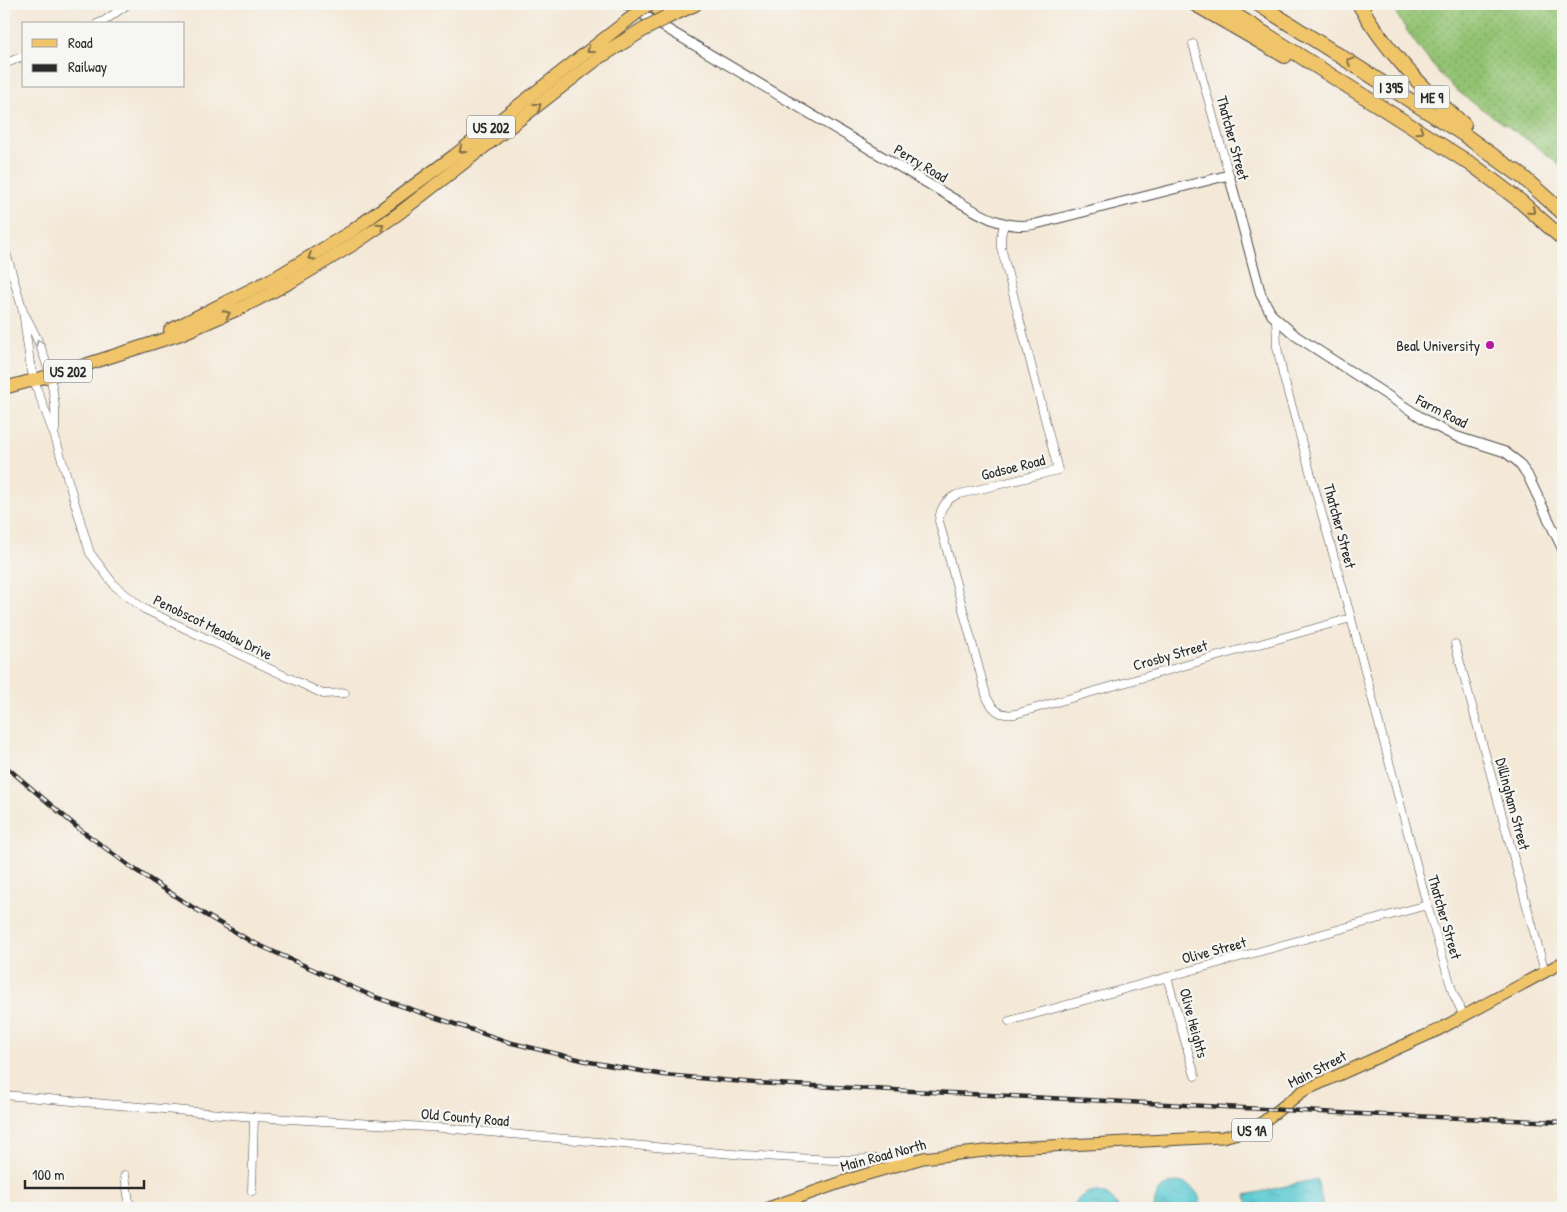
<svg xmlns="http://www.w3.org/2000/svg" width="1567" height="1212" viewBox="0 0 1567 1212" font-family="'Patrick Hand',sans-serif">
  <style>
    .grass { fill: url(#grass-dots); stroke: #5e764e }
    .water { fill: url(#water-ripples); stroke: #447a7f }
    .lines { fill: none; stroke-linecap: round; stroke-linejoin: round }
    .minor-casing { stroke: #494745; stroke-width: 9 }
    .tertiary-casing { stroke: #494745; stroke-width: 11 }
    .primary-casing { stroke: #494745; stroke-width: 13 }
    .trunk-casing { stroke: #494745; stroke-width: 14 }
    .motorway-casing { stroke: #494745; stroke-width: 16 }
    .minor { stroke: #fff; stroke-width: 8 }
    .tertiary { stroke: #fff; stroke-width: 9 }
    .primary { stroke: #f0c469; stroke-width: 11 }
    .trunk { stroke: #f0c469; stroke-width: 12 }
    .motorway { stroke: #f0c469; stroke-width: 14 }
    .rail-casing { stroke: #2b2b2b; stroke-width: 4.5 }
    .rail { stroke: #f6f6f2; stroke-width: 2.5; stroke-dasharray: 8; stroke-linecap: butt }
    .trunk-bridge-casing { stroke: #494745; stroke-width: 14; stroke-linecap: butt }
    .motorway-bridge-casing { stroke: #494745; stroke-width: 16; stroke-linecap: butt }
    .trunk-bridge { stroke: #f0c469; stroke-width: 12 }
    .motorway-bridge { stroke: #f0c469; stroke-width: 14 }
    .oneway { stroke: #847047 }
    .oneway2 { stroke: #a0a0a0 }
    .poi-dot { fill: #b5179e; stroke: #f6f6f2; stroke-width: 2 }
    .labels { text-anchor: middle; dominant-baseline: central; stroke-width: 4.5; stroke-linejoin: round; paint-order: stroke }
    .shield { fill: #f6f6f2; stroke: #686867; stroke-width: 1 }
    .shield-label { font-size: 14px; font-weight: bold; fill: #2b2b2b }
    .street-label { font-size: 15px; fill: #2b2b2b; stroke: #f6f6f2 }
    .poi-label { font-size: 15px; fill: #2b2b2b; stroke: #f6f6f2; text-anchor: end }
  </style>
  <defs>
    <pattern id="grass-dots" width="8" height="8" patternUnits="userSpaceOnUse" patternTransform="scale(1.25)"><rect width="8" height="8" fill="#92c271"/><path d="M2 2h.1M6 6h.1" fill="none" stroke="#779e5d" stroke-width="1.8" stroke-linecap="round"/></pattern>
    <pattern id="water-ripples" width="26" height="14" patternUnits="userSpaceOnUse" patternTransform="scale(1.25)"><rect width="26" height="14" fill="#5dcad3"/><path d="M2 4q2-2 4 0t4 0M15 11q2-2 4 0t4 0" fill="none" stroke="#4da4ab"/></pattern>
  </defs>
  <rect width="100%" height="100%" fill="#f6f6f2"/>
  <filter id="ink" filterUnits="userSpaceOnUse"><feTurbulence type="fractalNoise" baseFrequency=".02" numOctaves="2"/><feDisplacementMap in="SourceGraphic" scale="10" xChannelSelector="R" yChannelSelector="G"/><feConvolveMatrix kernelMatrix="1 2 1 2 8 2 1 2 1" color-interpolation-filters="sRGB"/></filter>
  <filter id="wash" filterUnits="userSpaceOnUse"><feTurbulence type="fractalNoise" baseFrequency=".0096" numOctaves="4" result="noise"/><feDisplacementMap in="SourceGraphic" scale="20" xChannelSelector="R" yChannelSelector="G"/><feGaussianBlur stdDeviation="1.12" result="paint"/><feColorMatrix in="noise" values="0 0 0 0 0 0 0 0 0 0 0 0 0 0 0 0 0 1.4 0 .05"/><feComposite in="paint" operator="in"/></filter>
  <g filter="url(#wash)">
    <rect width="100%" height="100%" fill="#f4e8d7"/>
    <path class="grass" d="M1391 4H1563V169C1531 137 1490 118 1455 89 1435 72 1403 28 1391 4Z"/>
    <g class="water">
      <path d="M1317 1179 1323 1207 1317 1208H1249L1246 1195Z"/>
      <path d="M1177 1182C1192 1184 1201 1193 1201 1208H1154C1154 1193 1163 1184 1177 1182Z"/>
      <path d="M1095 1191C1106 1193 1114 1198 1118 1208H1073C1077 1198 1084 1193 1095 1191Z"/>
    </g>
  </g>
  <g filter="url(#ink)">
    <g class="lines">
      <g class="minor-casing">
        <g id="minor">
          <path d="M97 24 104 21 128 4"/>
          <path d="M1193 44 1229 175"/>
          <path d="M4 64 24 56"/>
          <path d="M1004 225 1001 236V247L1058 470 956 495C945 501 940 508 939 521L987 698C994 711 1000 716 1015 714L1351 618"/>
          <path d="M4 246 23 311 30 363 34 381 55 437 90 553 115 586 144 609 323 694 345 693"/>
          <path d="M25 315C39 340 51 370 54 399 56 409 55 420 55 430"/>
          <path d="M1276 319 1277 347 1283 375 1351 618 1427 905 1453 993 1464 1016"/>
          <path d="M1455 644 1545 972"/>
          <path d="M1167 977 1195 1076"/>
          <path d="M1009 1021 1427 905"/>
          <path d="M4 1095 254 1117 444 1128 744 1155 833 1160 912 1158"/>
          <path d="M125 1175 130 1208"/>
          <path d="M252 1191 254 1117"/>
        </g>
      </g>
      <g class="tertiary-casing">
        <path id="tertiary" d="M625 4 954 199C980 214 1005 231 1036 224L1229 175 1261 295 1272 315 1296 336 1433 425 1455 436 1505 452 1517 461 1527 474 1563 550"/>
      </g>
      <g class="primary-casing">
        <path id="primary" d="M768 1208 854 1178 923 1158 1011 1148 1223 1137 1254 1129 1303 1091 1438 1030 1563 962"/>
      </g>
      <g class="trunk-casing">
        <g id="trunk">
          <path d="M170 330 278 276 352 231 455 155 628 20"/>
          <path d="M4 388 60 373 181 334 243 307 291 282 354 244 398 214 604 54"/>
        </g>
      </g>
      <g class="motorway-casing">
        <g id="motorway">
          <path d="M1195 4 1285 56"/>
          <path d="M1218 4 1474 166 1520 201 1563 239"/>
          <path d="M1258 4 1463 134 1521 176"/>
          <path d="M1359 4C1386 51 1423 89 1464 125"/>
          <path d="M659 10 666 4"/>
          <path d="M669 16 695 4"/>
          <path d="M604 54 644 29"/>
          <path d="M1516 171 1563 213"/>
        </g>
      </g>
      <use href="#minor" class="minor"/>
      <use href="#tertiary" class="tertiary"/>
      <use href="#primary" class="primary"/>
      <use href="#trunk" class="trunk"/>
      <use href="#motorway" class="motorway"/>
      <g class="rail-casing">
        <path id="rail" d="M4 765 78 828 131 867 192 907 252 942 372 996 508 1042 590 1062 664 1075 756 1083 1360 1114 1563 1122"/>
      </g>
      <use href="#rail" class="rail"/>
      <g class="trunk-bridge-casing">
        <path id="trunk-bridge" d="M628 20 649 4"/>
      </g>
      <g class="motorway-bridge-casing">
        <path id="motorway-bridge" d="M644 29 669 16"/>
      </g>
      <use href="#trunk-bridge" class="trunk-bridge"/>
      <use href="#motorway-bridge" class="motorway-bridge"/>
    </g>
    <defs><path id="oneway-chevron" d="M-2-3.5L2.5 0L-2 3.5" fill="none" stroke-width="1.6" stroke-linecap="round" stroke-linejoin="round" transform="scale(1.25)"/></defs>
    <g class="oneway">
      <use href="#oneway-chevron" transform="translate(590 50) rotate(142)"/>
      <use href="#oneway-chevron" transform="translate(1350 61) rotate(-148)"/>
      <use href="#oneway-chevron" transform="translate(538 106) rotate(-38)"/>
      <use href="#oneway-chevron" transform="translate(1420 131) rotate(33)"/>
      <use href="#oneway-chevron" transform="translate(462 150) rotate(142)"/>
      <use href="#oneway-chevron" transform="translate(1532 211) rotate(40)"/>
      <use href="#oneway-chevron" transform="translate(381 226) rotate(-34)"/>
      <use href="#oneway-chevron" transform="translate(311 257) rotate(149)"/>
      <use href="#oneway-chevron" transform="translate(227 314) rotate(-25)"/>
    </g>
    <use class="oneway2" href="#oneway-chevron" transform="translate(39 343) rotate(-109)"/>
  </g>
  <circle class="poi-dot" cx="1490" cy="345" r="5"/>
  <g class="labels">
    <g class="shield">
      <rect x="1373.5" y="75.5" width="35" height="23" rx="4"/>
      <rect x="1414.5" y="85.5" width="35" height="23" rx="4"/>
      <rect x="467" y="115.5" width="48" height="23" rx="4"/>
      <rect x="44" y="359.5" width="48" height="23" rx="4"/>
      <rect x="1232" y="1118.5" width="40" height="23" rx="4"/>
    </g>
    <g class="shield-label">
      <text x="1391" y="87">I 395</text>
      <text x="1432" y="97">ME 9</text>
      <text x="491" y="127">US 202</text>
      <text x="68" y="371">US 202</text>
      <text x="1252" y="1130">US 1A</text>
    </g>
    <g class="street-label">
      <text transform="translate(1233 138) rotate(75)">Thatcher Street</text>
      <text transform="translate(921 163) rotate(31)">Perry Road</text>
      <text transform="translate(1442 411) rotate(27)">Farm Road</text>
      <text transform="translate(1013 467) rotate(-14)">Godsoe Road</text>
      <text transform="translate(1340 526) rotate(75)">Thatcher Street</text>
      <text transform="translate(213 627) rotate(26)">Penobscot Meadow Drive</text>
      <text transform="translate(1170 655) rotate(-16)">Crosby Street</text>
      <text transform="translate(1513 804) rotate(75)">Dillingham Street</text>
      <text transform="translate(1445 917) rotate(74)">Thatcher Street</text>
      <text transform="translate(1214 950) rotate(-15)">Olive Street</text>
      <text transform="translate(1194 1023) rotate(75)">Olive Heights</text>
      <text transform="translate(1317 1069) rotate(-27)">Main Street</text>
      <text transform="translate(465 1117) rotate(5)">Old County Road</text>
      <text transform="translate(883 1155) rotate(-15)">Main Road North</text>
    </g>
    <g class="poi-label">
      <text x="1480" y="345">Beal University</text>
    </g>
  </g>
  <rect width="1567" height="1212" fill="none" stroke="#f6f6f2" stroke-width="20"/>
  <rect x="22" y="22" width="162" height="65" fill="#f6f6f2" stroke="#a5a5a2"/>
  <rect x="32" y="39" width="25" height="8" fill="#f0c469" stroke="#a5a5a2"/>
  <text x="68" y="48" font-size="15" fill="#2b2b2b">Road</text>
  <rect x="32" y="64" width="25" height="8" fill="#2b2b2b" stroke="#a5a5a2"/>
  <text x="68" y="72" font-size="15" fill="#2b2b2b">Railway</text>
  <path d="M25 1180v8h119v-8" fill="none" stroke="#2b2b2b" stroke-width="2.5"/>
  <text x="32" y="1180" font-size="15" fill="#2b2b2b" stroke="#f6f6f2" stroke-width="4" paint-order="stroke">100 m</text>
</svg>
